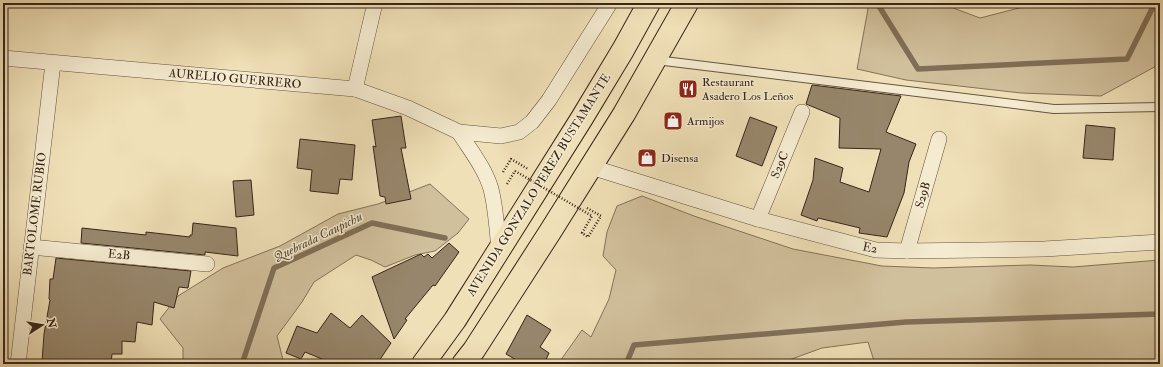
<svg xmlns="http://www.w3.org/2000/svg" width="1163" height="367" viewBox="0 0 1163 367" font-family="'IM FELL Double Pica',serif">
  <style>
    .green { fill: #d1c09c; stroke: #84725a }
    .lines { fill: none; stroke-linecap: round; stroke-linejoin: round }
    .stream { stroke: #806f57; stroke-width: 5.5 }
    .building { fill: #97866b; stroke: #372519 }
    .service-casing { stroke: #655440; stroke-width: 10 }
    .minor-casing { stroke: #655440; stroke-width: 16 }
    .primary-casing { stroke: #372519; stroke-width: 24 }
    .path { stroke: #372519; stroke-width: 2.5; stroke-dasharray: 1 2; stroke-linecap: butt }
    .service { stroke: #f5ebd0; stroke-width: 8 }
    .minor { stroke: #f5ebd0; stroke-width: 15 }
    .primary { stroke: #f0e0b7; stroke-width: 22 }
    .path-bridge { stroke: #372519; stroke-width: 2.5; stroke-dasharray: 1 2; stroke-linecap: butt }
    .labels { text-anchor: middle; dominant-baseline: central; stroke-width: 3; stroke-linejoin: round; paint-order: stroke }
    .street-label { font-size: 12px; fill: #372519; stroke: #f5ebd0 }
    .poi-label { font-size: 12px; fill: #372519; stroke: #f5ebd0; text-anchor: start }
    .water-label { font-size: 13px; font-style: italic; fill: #5c4a38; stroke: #f5ebd0 }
  </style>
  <rect width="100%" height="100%" fill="#f0e0b7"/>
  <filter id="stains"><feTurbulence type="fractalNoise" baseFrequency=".005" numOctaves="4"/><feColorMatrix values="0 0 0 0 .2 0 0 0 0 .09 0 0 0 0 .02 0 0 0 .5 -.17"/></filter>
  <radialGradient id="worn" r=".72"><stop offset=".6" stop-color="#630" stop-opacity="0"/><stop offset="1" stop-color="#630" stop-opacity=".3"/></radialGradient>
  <g class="green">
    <path d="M864 3H940L980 18 1023 7 1024 3H1160V64L1101 96 1021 93 906 80 857 69 868 9Z"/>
    <path d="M430 184 469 219 458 233 435 251 415 255 385 267 371 260 356 255 314 282 302 302 277 336 284 364H183V348L160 319 178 296 223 268 280 246 338 214 378 204Z"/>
    <path d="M642 196 694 216 793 249 882 266 933 268 1030 265 1073 267 1160 260V361L1150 364H875L868 342 822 348 778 364H558L582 330 591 337 609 299 616 270 603 256 607 232 617 206Z"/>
  </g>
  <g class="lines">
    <g class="stream">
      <path d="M877 3 918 69 1127 59 1155 3"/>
      <path d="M242 364 274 268 372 223 445 238"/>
      <path d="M626 364 634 345 906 322 1160 314"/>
    </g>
  </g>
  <g class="building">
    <path d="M812 85 901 96 886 132 916 144 909 162 904 193 887 237 859 233 860 228 818 218 817 221 801 215 813 180 815 158 843 168 840 182 869 192 881 149 839 148 840 118 806 104Z"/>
    <path d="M401 116 406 148H401L411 199 386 204 385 197 380 196 373 146 376 147 372 120Z"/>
    <path d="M750 117 777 127 762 166 736 156Z"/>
    <path d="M1086 125 1115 128 1113 160 1083 158Z"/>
    <path d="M300 139 355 145 352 180 340 179 338 194 310 191 312 170 297 168Z"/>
    <path d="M251 180 254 215 236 217 233 181Z"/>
    <path d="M193 223 236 228 238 256 205 252V255L81 243 82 228 146 235V232L190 237V235H192Z"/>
    <path d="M449 243 459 252 435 286 433 285 405 319 407 320 394 339 372 277 421 254 424 257 428 254 432 258Z"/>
    <path d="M56 258 191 271 188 288 179 287 174 308 154 302 152 325 137 322 135 342 122 341V354H112L111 364H61L42 362 44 334 50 300 49 299 50 279H53Z"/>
    <path d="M331 313 350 328 362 315 391 343 377 364H334L305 352 301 359 286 353 297 326 317 333Z"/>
    <path d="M527 315 551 330 540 347 549 353 544 364H523L506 354Z"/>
  </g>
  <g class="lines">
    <g class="service-casing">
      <path id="service" d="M656 60 1054 109 1160 107"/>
    </g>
    <g class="minor-casing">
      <g id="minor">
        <path d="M3 58 355 89 408 108 459 132 501 136 519 132 532 122 549 100 610 3"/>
        <path d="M355 89 375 3"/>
        <path d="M459 132C470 150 485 168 491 189 496 209 497 230 499 250"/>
        <path d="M591 167 758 219 876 250 907 251 1044 249 1160 242"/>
        <path d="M758 219 802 112"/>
        <path d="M31 247 207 264"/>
        <path d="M907 251 939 139"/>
        <path d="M18 364 53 63"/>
      </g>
    </g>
    <g class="primary-casing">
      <g id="primary">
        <path d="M423 364 455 320 582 118 623 50 649 3"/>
        <path d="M463 364 474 350 550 232 624 114 687 3"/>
      </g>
    </g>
    <g class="path">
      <path d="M503 172 511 159 528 169"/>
      <path d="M507 184 515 171"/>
      <path d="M587 208 601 216 588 237 582 233 592 216"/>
    </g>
    <use href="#service" class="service"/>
    <use href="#minor" class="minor"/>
    <use href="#primary" class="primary"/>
    <path class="path-bridge" d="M515 171 592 216"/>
  </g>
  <defs>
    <g id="restaurant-square" transform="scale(1)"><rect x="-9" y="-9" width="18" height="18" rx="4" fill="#8f2418" stroke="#f5ebd0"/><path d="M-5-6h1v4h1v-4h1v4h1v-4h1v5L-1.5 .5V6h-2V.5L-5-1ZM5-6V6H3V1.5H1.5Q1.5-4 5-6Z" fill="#fff"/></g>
    <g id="shop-square" transform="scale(1)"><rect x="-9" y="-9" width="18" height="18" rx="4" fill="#8f2418" stroke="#f5ebd0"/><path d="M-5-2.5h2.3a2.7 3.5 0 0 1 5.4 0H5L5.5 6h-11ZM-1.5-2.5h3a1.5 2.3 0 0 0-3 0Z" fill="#fff"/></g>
  </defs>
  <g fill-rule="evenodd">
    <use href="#restaurant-square" x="688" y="89"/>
    <use href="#shop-square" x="673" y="121"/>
    <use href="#shop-square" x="647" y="158"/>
  </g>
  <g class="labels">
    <g class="street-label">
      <text transform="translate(235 79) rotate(5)">AURELIO GUERRERO</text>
      <text transform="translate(780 165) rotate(-68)">S29C</text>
      <text transform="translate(539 185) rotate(-58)">AVENIDA GONZALO PEREZ BUSTAMANTE</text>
      <text transform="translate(923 195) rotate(-74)">S29B</text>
      <text transform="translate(35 214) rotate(-83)">BARTOLOME RUBIO</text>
      <text transform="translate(870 248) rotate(12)">E2</text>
      <text transform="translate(119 255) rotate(6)">E2B</text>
    </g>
    <g class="poi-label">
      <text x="702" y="82">Restaurant<tspan x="702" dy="14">Asadero Los Leños</tspan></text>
      <text x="687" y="121">Armijos</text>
      <text x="661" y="158">Disensa</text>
    </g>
    <g class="water-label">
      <text transform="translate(318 237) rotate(-26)">Quebrada Caupichu</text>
    </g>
  </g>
  <rect width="1163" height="367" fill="none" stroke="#f0e0b7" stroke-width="16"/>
  <rect x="4" y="4" width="1155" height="359" fill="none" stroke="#372519" stroke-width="2"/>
  <rect x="8" y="8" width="1147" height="351" fill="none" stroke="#372519"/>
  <g transform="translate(42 325) rotate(78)" stroke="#f5ebd0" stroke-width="3" paint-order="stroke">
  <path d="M0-3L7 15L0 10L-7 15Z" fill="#372519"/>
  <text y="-6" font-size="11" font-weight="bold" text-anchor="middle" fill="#372519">N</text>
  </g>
  <rect width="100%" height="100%" filter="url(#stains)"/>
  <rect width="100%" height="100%" fill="url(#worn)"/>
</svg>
